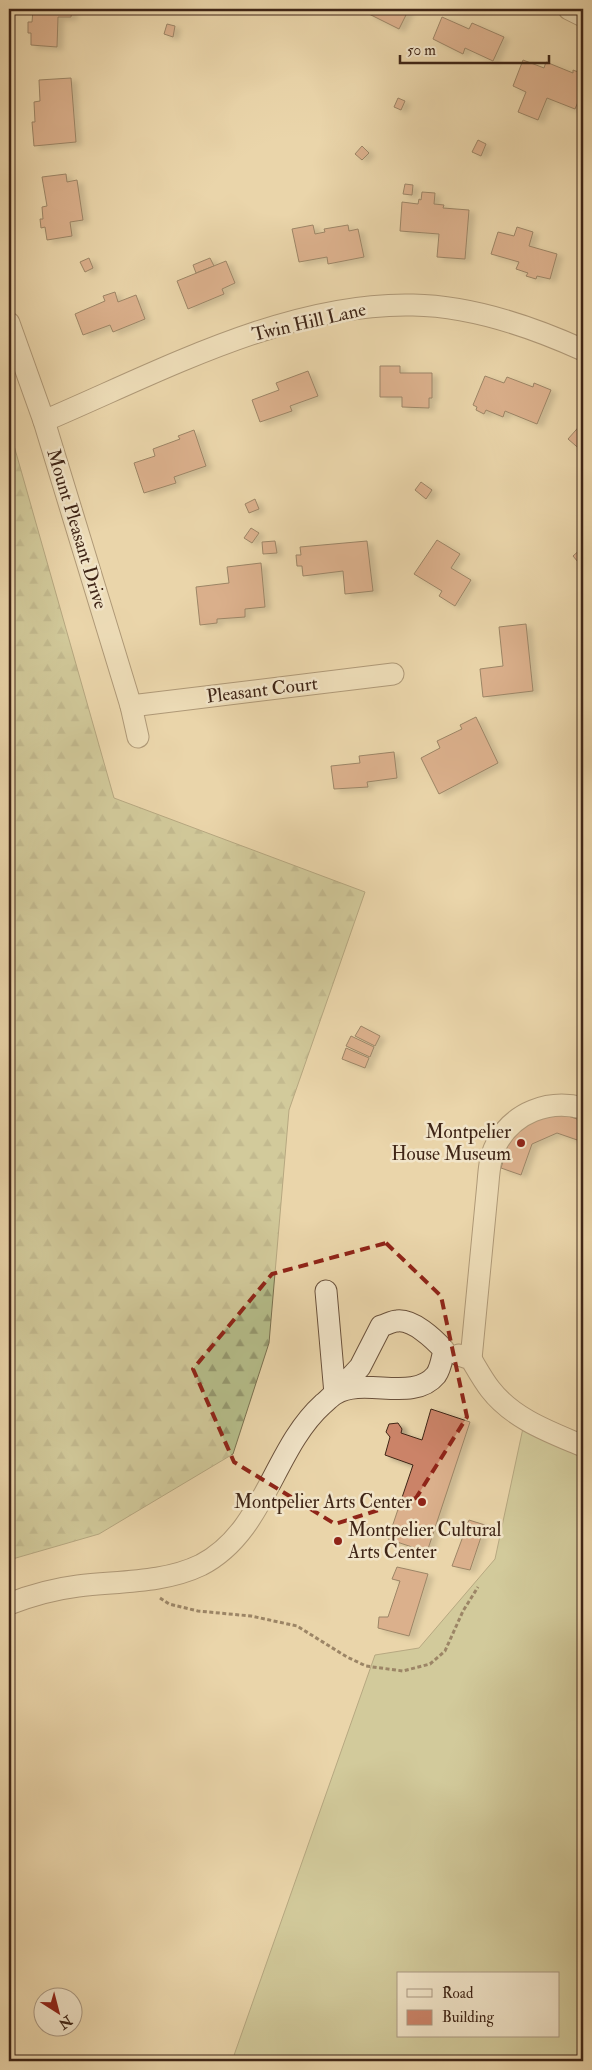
<svg xmlns="http://www.w3.org/2000/svg" width="592" height="2070" viewBox="0 0 592 2070" font-family="'IM FELL Double Pica',serif">
  <style>
    .grass { fill: #b5bd8a; stroke: #7a7150; fill-rule: evenodd }
    .forest { fill: url(#forest-firs); stroke: #7a7150 }
    .building { fill: #cb8368; stroke: #3f2516; filter: url(#shadow) }
    .lines { fill: none; stroke-linecap: round; stroke-linejoin: round }
    .minor-casing { stroke: #6a513b; stroke-width: 23 }
    .path { stroke: #3f2516; stroke-width: 3; stroke-dasharray: 4 2.5; stroke-linecap: butt }
    .minor { stroke: #f1e4c8; stroke-width: 21 }
    .marked { fill: none; stroke: #8f2418; stroke-width: 4; stroke-dasharray: 10 6; stroke-linejoin: round }
    .poi-dot { fill: #8f2418; stroke: #f1e4c8; stroke-width: 2 }
    .labels { text-anchor: middle; dominant-baseline: central; stroke-width: 5; stroke-linejoin: round; paint-order: stroke }
    .street-label { font-size: 19px; fill: #3f2516; stroke: #f1e4c8 }
    .poi-label { font-size: 19px; fill: #3f2516; stroke: #f1e4c8; text-anchor: end }
  </style>
  <defs>
    <pattern id="forest-firs" width="22" height="20" patternUnits="userSpaceOnUse" patternTransform="scale(1.25)"><rect width="22" height="20" fill="#b5bd8a"/><path d="M5 1l3.5 6h-7zM16 11l3.5 6h-7z" fill="#959970"/></pattern>
    <filter id="shadow"><feDropShadow dx="5.5" dy="3" stdDeviation="2.5" flood-color="#0004"/></filter>
  </defs>
  <rect width="100%" height="100%" fill="#ead5aa"/>
  <filter id="stains"><feTurbulence type="fractalNoise" baseFrequency=".004" numOctaves="4"/><feColorMatrix values="0 0 0 0 .2 0 0 0 0 .09 0 0 0 0 .02 0 0 0 .5 -.17"/></filter>
  <radialGradient id="worn" r=".72"><stop offset=".6" stop-color="#630" stop-opacity="0"/><stop offset="1" stop-color="#630" stop-opacity=".3"/></radialGradient>
  <path class="grass" d="M523 1428 583 1452V2061H232L375 1655 419 1648 495 1559ZM398 1974H558V2036H398Z"/>
  <path class="forest" d="M9 428 114 798 365 892 289 1110 269 1343 233 1454 99 1534 9 1560Z"/>
  <g class="building">
    <path d="M39 9H72L71 17H58L57 47 31 45V33H28V22H32L33 10H39Z"/>
    <path d="M370 9H409L399 29 369 14Z"/>
    <path d="M442 17 469 29 472 23 504 37 493 61 465 48 463 54 433 39Z"/>
    <path d="M167 24 175 26 173 37 164 34Z"/>
    <path d="M523 60 544 68 546 62 573 73V70L583 74V90L575 109 547 98 538 120 518 112 526 92 513 86Z"/>
    <path d="M71 78 76 142 34 146 32 122H35L34 102 40 101 39 80Z"/>
    <path d="M398 98 405 101 401 110 394 107Z"/>
    <path d="M478 140 486 144 481 156 472 152Z"/>
    <path d="M362 146 369 153 362 160 355 154Z"/>
    <path d="M66 174 67 182 77 180 83 220 70 222 72 236 47 240 45 227 41 228 40 219H43L42 207 47 206 42 177Z"/>
    <path d="M405 184 413 185 412 195 403 194Z"/>
    <path d="M422 192 435 193 434 204 444 205 443 208 469 210 465 259 437 257 439 234 400 231 402 202 418 204 419 199 421 200Z"/>
    <path d="M313 225 315 234 325 232 324 229 348 225 349 231 358 229 364 257 328 264 327 257 299 262 292 229Z"/>
    <path d="M517 227 533 232 529 246 557 254 550 279 537 276 536 279 526 276 528 273 516 269 519 262 491 254 498 232 514 236Z"/>
    <path d="M89 258 93 268 85 272 80 262Z"/>
    <path d="M210 258 214 266 196 273 193 265Z"/>
    <path d="M226 261 235 283 222 289 224 294 188 309 177 281Z"/>
    <path d="M115 292 118 302 136 295 145 319 113 332 110 325 83 335 75 314 105 301 103 296Z"/>
    <path d="M380 366H400V373H432V398H429V408L402 407V397H380Z"/>
    <path d="M308 371 318 396 290 406 292 411 260 422 252 400 279 390 276 383Z"/>
    <path d="M485 376 504 383 507 377 533 387 534 383 551 390 537 424 505 411 503 417 486 410 484 414 476 410 477 407 473 405Z"/>
    <path d="M583 422V452L568 439Z"/>
    <path d="M194 430 206 466 174 477 176 483 144 493 134 463 155 456 153 449 180 439 178 436Z"/>
    <path d="M421 482 432 490 426 499 415 490Z"/>
    <path d="M255 499 259 509 249 513 245 504Z"/>
    <path d="M251 528 259 533 252 543 244 538Z"/>
    <path d="M437 540 460 554 451 568 471 580 455 606 439 596 442 591 414 574Z"/>
    <path d="M275 541 277 553 263 554 262 542Z"/>
    <path d="M367 541 373 591 345 594 343 571 303 576 302 566H297L296 555H301L300 547Z"/>
    <path d="M583 547V568L573 556Z"/>
    <path d="M261 563 265 607 245 609V617L217 619V623L200 625 196 587 229 583 227 567Z"/>
    <path d="M526 624 533 691 483 697 480 669 503 666 499 627Z"/>
    <path d="M476 717 498 763 439 794 421 758 440 748 437 741 462 729 460 725Z"/>
    <path d="M394 752 397 778 367 782 368 787 334 789 331 766 360 763 359 756Z"/>
    <path d="M361 1026 380 1036 375 1046 355 1036Z"/>
    <path d="M351 1036 374 1047 370 1057 346 1046Z"/>
    <path d="M346 1048 369 1058 365 1068 342 1059Z"/>
    <path d="M550 1110 583 1121V1142L557 1133 532 1144 521 1175 501 1168 513 1128Z"/>
    <path d="M431 1409 470 1422 427 1552 388 1539 413 1465 385 1455 390 1437 386 1432 389 1424 398 1423 402 1429 401 1433 422 1440Z"/>
    <path d="M469 1520 485 1525 470 1570 452 1566Z"/>
    <path d="M397 1567 428 1574 409 1636 378 1628 379 1617H388L400 1581 392 1579Z"/>
  </g>
  <g class="lines">
    <g class="minor-casing">
      <g id="minor">
        <path d="M569 9 583 16"/>
        <path d="M9 323 44 421 131 706 138 737"/>
        <path d="M44 421C157 373 287 302 413 305 472 306 530 326 583 350"/>
        <path d="M131 706 393 674"/>
        <path d="M459 1355 471 1359C477 1369 483 1380 490 1389 513 1419 550 1432 583 1446"/>
        <path d="M471 1359 488 1183C489 1170 490 1156 496 1145 513 1112 549 1099 583 1108"/>
        <path d="M9 1604C32 1595 54 1589 78 1586 119 1581 164 1583 201 1565 265 1532 273 1449 323 1404 327 1401 331 1396 335 1394 364 1376 413 1403 436 1375 441 1368 442 1358 444 1350 434 1339 413 1319 397 1321 392 1321 386 1325 381 1326L360 1367 335 1394 326 1291"/>
      </g>
    </g>
    <path class="path" d="M160 1598 169 1604 198 1611 251 1616 297 1626 347 1657 366 1666 403 1671 430 1664 445 1651 463 1611 478 1587"/>
    <use href="#minor" class="minor"/>
  </g>
  <path d="M0 0H592V2070H0ZM386 1243 441 1296 467 1417 416 1498 335 1524 234 1462 193 1369 272 1274Z" fill="#ead5aa" fill-opacity=".55" fill-rule="evenodd"/>
  <path class="marked" d="M386 1243 441 1296 467 1417 416 1498 335 1524 234 1462 193 1369 272 1274Z"/>
  <g class="poi-dot">
    <circle cx="521" cy="1143" r="5"/>
    <circle cx="422" cy="1502" r="5"/>
    <circle cx="338" cy="1541" r="5"/>
  </g>
  <g class="labels">
    <g class="street-label">
      <text transform="translate(309 322) rotate(-13)">Twin Hill Lane</text>
      <text transform="translate(77 529) rotate(73)">Mount Pleasant Drive</text>
      <text transform="translate(262 690) rotate(-7)">Pleasant Court</text>
    </g>
    <g class="poi-label">
      <text x="511" y="1132">Montpelier<tspan x="511" dy="22">House Museum</tspan></text>
      <text x="412" y="1502">Montpelier Arts Center</text>
      <text x="348" y="1530" text-anchor="start">Montpelier Cultural<tspan x="348" dy="22">Arts Center</tspan></text>
    </g>
  </g>
  <rect width="592" height="2070" fill="none" stroke="#ead5aa" stroke-width="30"/>
  <rect x="10" y="10" width="572" height="2050" fill="none" stroke="#3f2516" stroke-width="2.5"/>
  <rect x="15" y="15" width="562" height="2040" fill="none" stroke="#3f2516"/>
  <rect x="397" y="1972" width="162" height="65" fill="#f1e4c8" stroke="#aa9881"/>
  <rect x="407" y="1989" width="25" height="8" fill="#f1e4c8" stroke="#aa9881"/>
  <text x="442" y="1998" font-size="15" fill="#3f2516">Road</text>
  <rect x="407" y="2010" width="25" height="15" fill="#cb8368" stroke="#aa9881"/>
  <text x="442" y="2022" font-size="15" fill="#3f2516">Building</text>
  <g transform="translate(58 2012) rotate(144)"><circle r="24" fill="#f1e4c8" stroke="#aa9881"/>
  <path d="M0-4L9 19L0 12L-9 19Z" fill="#8f2418"/>
  <text y="-8" font-size="14" font-weight="bold" text-anchor="middle" fill="#3f2516">N</text>
  </g>
  <path d="M400 55v8h149v-8" fill="none" stroke="#3f2516" stroke-width="2.5"/>
  <text x="407" y="55" font-size="15" fill="#3f2516" stroke="#f1e4c8" stroke-width="4" paint-order="stroke">50 m</text>
  <rect width="100%" height="100%" filter="url(#stains)"/>
  <rect width="100%" height="100%" fill="url(#worn)"/>
</svg>
